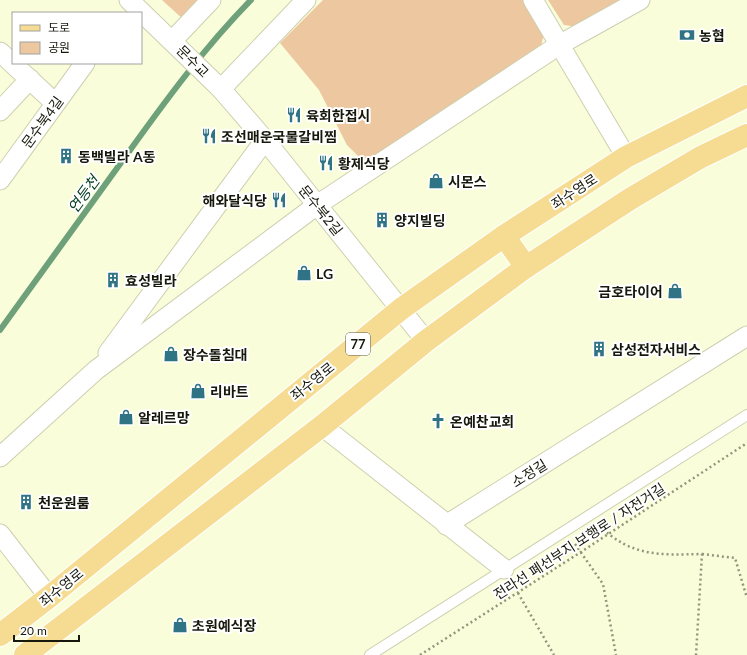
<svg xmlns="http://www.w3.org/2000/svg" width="747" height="655" viewBox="0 0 747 655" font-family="Lato,'Noto Sans KR',sans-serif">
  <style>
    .green { fill: #ecc7a0 }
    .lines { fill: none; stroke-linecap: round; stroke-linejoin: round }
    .stream { stroke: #6ea17a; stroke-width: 6 }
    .service-casing { stroke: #cdd0af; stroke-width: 12 }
    .minor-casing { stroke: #cdd0af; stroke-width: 21 }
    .primary-casing { stroke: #fff; stroke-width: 24 }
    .path { stroke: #93957d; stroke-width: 2.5; stroke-dasharray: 2 3; stroke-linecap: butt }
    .service { stroke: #fff; stroke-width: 10 }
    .minor { stroke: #fff; stroke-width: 19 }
    .primary { stroke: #f5dc92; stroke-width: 22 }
    .labels { text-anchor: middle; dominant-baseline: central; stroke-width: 4; stroke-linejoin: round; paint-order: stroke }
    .shield { fill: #fff; stroke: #5d5d55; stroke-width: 1 }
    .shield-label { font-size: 13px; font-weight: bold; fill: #17180c }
    .poi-label { font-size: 14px; font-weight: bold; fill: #17180c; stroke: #fff; text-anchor: start }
    .street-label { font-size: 14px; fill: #17180c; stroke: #fff }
    .water-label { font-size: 15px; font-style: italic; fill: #084121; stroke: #fff }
  </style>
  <rect width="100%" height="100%" fill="#fafdda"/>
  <g class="green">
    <path d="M162 0H203L184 20Z"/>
    <path d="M323 0H523L544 33 540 51 365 163 347 145 319 90 280 43Z"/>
    <path d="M548 0H626L579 27 564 25Z"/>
  </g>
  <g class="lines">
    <path class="stream" d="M0 330C42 271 85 212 128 153 166 100 205 47 251 0"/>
    <g class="service-casing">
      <path id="service" d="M370 655 747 415"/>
    </g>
    <g class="minor-casing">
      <g id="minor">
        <path d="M129 0 221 89 265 140 426 341"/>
        <path d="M533 0 626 157"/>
        <path d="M172 41 211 0"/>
        <path d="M0 52 55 103"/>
        <path d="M221 89 306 0"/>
        <path d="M0 111 30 79"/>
        <path d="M0 180 85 63"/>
        <path d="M108 353 265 140"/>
        <path d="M322 426 504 569"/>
        <path d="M0 457 96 370 317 205 559 45 640 0"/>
        <path d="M446 525 747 336"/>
        <path d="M0 534 49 597"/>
      </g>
    </g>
    <g class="primary-casing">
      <g id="primary">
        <path d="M504 236 526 267"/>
        <path d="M0 635 49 597 401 309 504 236 626 157 747 96"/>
        <path d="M25 655 322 426 426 341 526 267 630 199 701 157 747 135"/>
      </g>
    </g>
    <g class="path">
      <path d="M599 526C633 557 659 555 702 554L696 655"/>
      <path d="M575 544 603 584 616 655"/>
      <path d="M702 554 735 558 747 598"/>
      <path d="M518 593 554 655"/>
      <path d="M420 655 581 552 747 443"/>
    </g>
    <use href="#service" class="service"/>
    <use href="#minor" class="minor"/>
    <use href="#primary" class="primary"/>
  </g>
  <defs>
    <g id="bank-bare" transform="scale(1.2)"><path d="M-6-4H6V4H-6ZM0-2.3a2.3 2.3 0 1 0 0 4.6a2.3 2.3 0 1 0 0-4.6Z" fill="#307384" stroke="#fff" stroke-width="2.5" paint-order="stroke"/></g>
    <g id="restaurant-bare" transform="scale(1.2)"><path d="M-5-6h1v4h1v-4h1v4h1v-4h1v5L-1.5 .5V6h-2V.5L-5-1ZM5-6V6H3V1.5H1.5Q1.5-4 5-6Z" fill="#307384" stroke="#fff" stroke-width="2.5" paint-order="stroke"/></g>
    <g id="building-bare" transform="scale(1.2)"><path d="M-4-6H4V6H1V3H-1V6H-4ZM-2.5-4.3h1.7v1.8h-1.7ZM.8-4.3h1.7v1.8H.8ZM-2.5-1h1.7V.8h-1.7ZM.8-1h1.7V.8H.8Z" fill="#307384" stroke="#fff" stroke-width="2.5" paint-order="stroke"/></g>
    <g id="shop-bare" transform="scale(1.2)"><path d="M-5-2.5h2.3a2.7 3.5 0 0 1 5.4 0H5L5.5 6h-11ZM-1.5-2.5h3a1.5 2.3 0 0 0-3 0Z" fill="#307384" stroke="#fff" stroke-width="2.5" paint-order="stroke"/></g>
    <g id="church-bare" transform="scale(1.2)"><path d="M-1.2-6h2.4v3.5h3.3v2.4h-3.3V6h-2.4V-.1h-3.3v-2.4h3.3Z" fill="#307384" stroke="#fff" stroke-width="2.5" paint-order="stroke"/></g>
  </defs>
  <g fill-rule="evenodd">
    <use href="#bank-bare" x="687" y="35"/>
    <use href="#restaurant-bare" x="294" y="115"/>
    <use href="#restaurant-bare" x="209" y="136"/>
    <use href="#building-bare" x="66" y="156"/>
    <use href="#restaurant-bare" x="326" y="163"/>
    <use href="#shop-bare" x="436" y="181"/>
    <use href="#restaurant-bare" x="279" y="200"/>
    <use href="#building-bare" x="382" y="220"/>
    <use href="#shop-bare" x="304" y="273"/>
    <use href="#building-bare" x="113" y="280"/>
    <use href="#shop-bare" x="675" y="291"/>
    <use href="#building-bare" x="599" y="349"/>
    <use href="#shop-bare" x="171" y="354"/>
    <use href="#shop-bare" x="198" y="391"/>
    <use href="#shop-bare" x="126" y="417"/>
    <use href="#church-bare" x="438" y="421"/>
    <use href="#building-bare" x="26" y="502"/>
    <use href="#shop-bare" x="180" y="625"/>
  </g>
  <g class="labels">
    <rect class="shield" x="346" y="333" width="24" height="22" rx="3"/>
    <g class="shield-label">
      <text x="358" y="344">77</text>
    </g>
    <g class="poi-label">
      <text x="699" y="35">농협</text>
      <text x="306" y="115">육회한접시</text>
      <text x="221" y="136">조선매운국물갈비찜</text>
      <text x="78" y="156">동백빌라 A동</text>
      <text x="338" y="163">황제식당</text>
      <text x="448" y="181">시몬스</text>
      <text x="267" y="200" text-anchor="end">해와달식당</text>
      <text x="394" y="220">양지빌딩</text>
      <text x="316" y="273">LG</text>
      <text x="125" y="280">효성빌라</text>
      <text x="663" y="291" text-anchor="end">금호타이어</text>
      <text x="611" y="349">삼성전자서비스</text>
      <text x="183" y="354">장수돌침대</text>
      <text x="210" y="391">리바트</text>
      <text x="138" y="417">알레르망</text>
      <text x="450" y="421">온예찬교회</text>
      <text x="38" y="502">천운원룸</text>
      <text x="192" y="625">초원예식장</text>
    </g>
    <g class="street-label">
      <text transform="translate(193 61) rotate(45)">문수교</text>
      <text transform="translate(42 122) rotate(-54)">문수북4길</text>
      <text transform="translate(574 191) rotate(-33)">좌수영로</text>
      <text transform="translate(321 210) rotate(51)">문수북2길</text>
      <text transform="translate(312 381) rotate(-39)">좌수영로</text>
      <text transform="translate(529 473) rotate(-32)">소정길</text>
      <text transform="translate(579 541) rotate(-33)">전라선 폐선부지 보행로 / 자전거길</text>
      <text transform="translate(61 587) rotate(-39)">좌수영로</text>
    </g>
    <g class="water-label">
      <text transform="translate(83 194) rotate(-54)">연등천</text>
    </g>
  </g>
  <rect x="12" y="12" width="130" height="52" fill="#ffffff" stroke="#a2a39e"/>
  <rect x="20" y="25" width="20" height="6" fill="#f5dc92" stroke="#a2a39e"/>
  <text x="48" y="32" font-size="12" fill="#17180c">도로</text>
  <rect x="20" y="42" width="20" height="12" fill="#ecc7a0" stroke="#a2a39e"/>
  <text x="48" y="52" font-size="12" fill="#17180c">공원</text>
  <path d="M14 635v6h65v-6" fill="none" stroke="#17180c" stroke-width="2"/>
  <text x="20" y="635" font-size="12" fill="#17180c" stroke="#ffffff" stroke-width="3" paint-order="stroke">20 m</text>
</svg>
